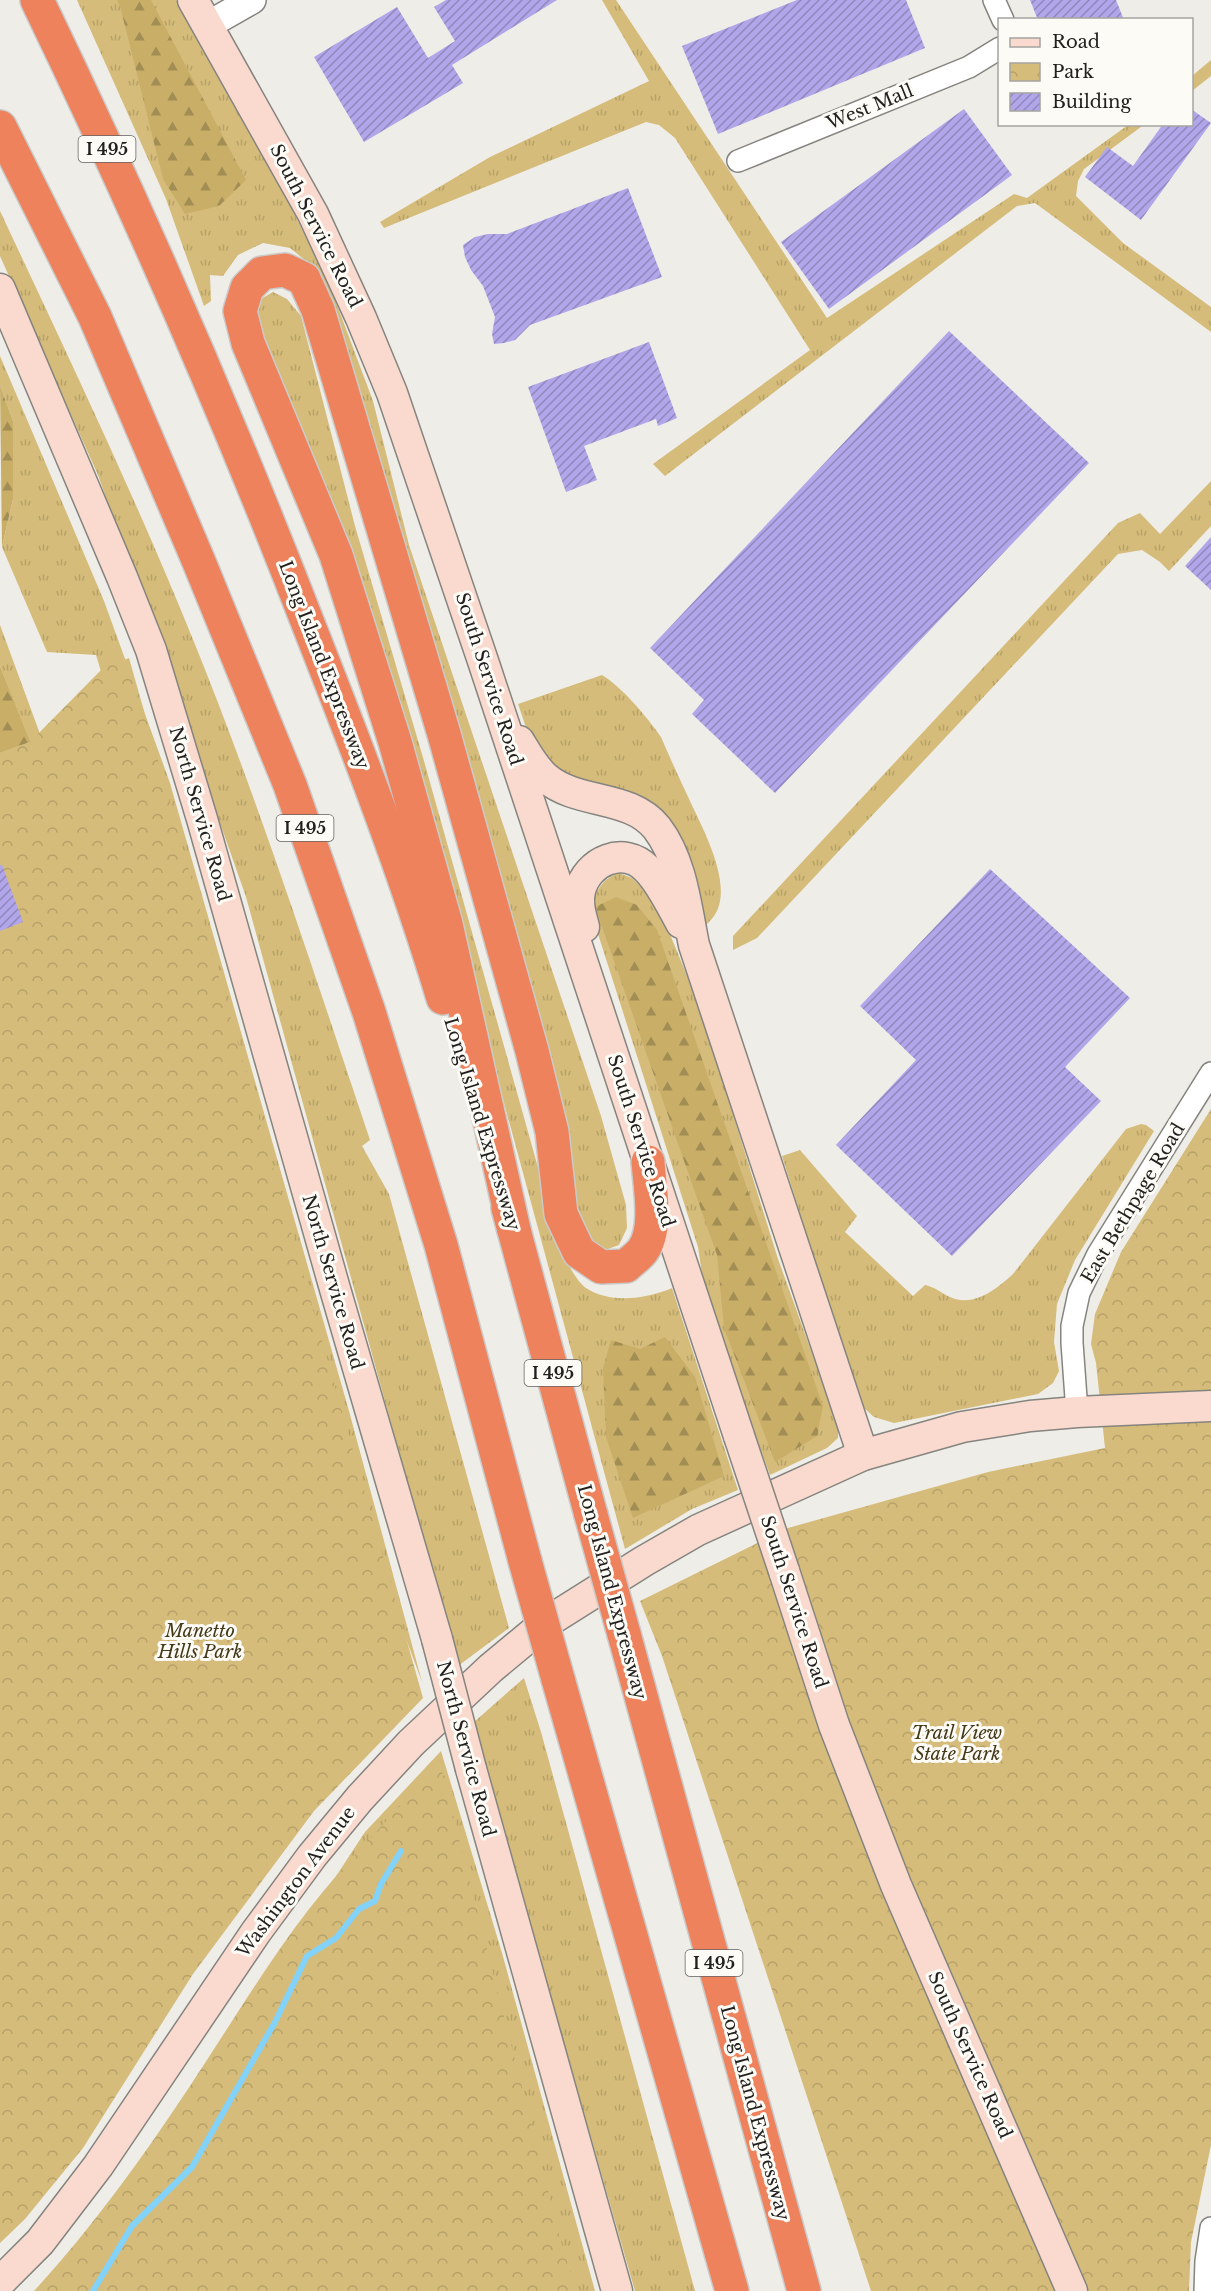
<svg xmlns="http://www.w3.org/2000/svg" width="1211" height="2291" viewBox="0 0 1211 2291" font-family="'Libre Baskerville',serif">
  <style>
    .grass { fill: url(#grass-tufts) }
    .forest { fill: url(#forest-firs) }
    .park { fill: url(#park-crowns) }
    .lines { fill: none; stroke-linecap: round; stroke-linejoin: round }
    .stream { stroke: #83d2f9; stroke-width: 6 }
    .building { fill: url(#building-hatch) }
    .minor-casing { stroke: #85847f; stroke-width: 24 }
    .tertiary-casing { stroke: #85847f; stroke-width: 30 }
    .secondary-casing { stroke: #85847f; stroke-width: 33 }
    .motorway-casing { stroke: #cacac9; stroke-width: 36 }
    .minor { stroke: #fff; stroke-width: 21 }
    .tertiary { stroke: #fff; stroke-width: 27 }
    .secondary { stroke: #fadace; stroke-width: 30 }
    .motorway { stroke: #ee825d; stroke-width: 33 }
    .secondary-bridge-casing { stroke: #85847f; stroke-width: 33; stroke-linecap: butt }
    .motorway-bridge-casing { stroke: #cacac9; stroke-width: 36; stroke-linecap: butt }
    .secondary-bridge { stroke: #fadace; stroke-width: 30 }
    .motorway-bridge { stroke: #ee825d; stroke-width: 33 }
    .labels { text-anchor: middle; dominant-baseline: central; stroke-width: 6; stroke-linejoin: round; paint-order: stroke }
    .shield { fill: #fcfbf6; stroke: #636260; stroke-width: 1.5 }
    .shield-label { font-size: 16px; font-weight: bold; fill: #22211f }
    .street-label { font-size: 18px; fill: #22211f; stroke: #fcfbf6 }
    .park-label { font-size: 18px; font-style: italic; fill: #433818; stroke: #fcfbf6 }
  </style>
  <defs>
    <pattern id="grass-tufts" width="24" height="20" patternUnits="userSpaceOnUse" patternTransform="scale(1.5)"><rect width="24" height="20" fill="#d5bc7a"/><path d="M3 7l-1-3M5 7V3M7 7l1-3M15 17l-1-3M17 17v-4M19 17l1-3" fill="none" stroke="#b7a169"/></pattern>
    <pattern id="forest-firs" width="22" height="20" patternUnits="userSpaceOnUse" patternTransform="scale(1.5)"><rect width="22" height="20" fill="#c8ae67"/><path d="M5 1l3.5 6h-7zM16 11l3.5 6h-7z" fill="#a28d54"/></pattern>
    <pattern id="park-crowns" width="20" height="18" patternUnits="userSpaceOnUse" patternTransform="scale(1.5)"><rect width="20" height="18" fill="#d5bc7a"/><path d="M2 6a3 3 0 1 1 6 0M12 15a3 3 0 1 1 6 0" fill="none" stroke="#b7a169"/></pattern>
    <pattern id="building-hatch" width="6" height="6" patternUnits="userSpaceOnUse" patternTransform="scale(1.5)"><rect width="6" height="6" fill="#b1a6e9"/><path d="M-1 1l2-2M0 6l6-6M5 7l2-2" fill="none" stroke="#9087bc"/></pattern>
  </defs>
  <rect width="100%" height="100%" fill="#efede8"/>
  <g class="grass">
    <path d="M77 0H176L294 205V213L331 289 373 401 409 545 601 1116 626 1205 627 1228 619 1245 605 1250 586 1245 319 286 306 261 290 248 263 243 238 255 223 276 210 275 211 301 204 306 166 199Z"/>
    <path d="M602 0H616L827 318 1014 194 1027 198 1128 125 1145 124 1084 169 1078 181 1076 196 1123 243 1211 307V332L1035 203 1017 206 665 476 653 464 810 350 675 138 659 125 646 122 384 228 380 222 490 157 649 81Z"/>
    <path d="M1211 60V76L1192 91V76Z"/>
    <path d="M0 211C67 354 135 496 194 642 260 805 314 973 370 1140L362 1146 389 1194 509 1628 458 1666 246 897 98 475 0 256Z"/>
    <path d="M273 292 287 299 301 316 355 526 424 761 562 1253C568 1263 576 1281 586 1288 610 1304 647 1299 672 1288L738 1490 692 1509 625 1549 462 948 252 335 259 300Z"/>
    <path d="M0 356 104 601 170 783 349 1411 422 1682 338 1455 96 655 47 652 2 547 13 499V421L0 385Z"/>
    <path d="M1211 481V526L1169 571 1160 562 1142 550 1118 554 757 938 733 950V936L1118 523 1140 513 1160 534Z"/>
    <path d="M0 625 47 753 0 822V753L29 742 0 666Z"/>
    <path d="M602 675C622 687 647 717 661 737 670 758 680 780 690 801 704 832 743 900 704 926L668 832 565 782 532 745 518 704Z"/>
    <path d="M619 873 632 878 656 900 699 1005 778 1259 838 1425V1438L827 1448 770 1475 706 1300 698 1247 591 912C595 892 600 880 619 873Z"/>
    <path d="M1141 1124 1146 1125 1154 1131 1075 1260 1057 1304 1054 1342 1059 1371 1053 1383 1038 1394 894 1423 874 1417 864 1408 850 1373 782 1156 800 1150 857 1216 845 1232 913 1296 925 1285C935 1287 941 1293 950 1297 973 1308 997 1289 1013 1274L1126 1129Z"/>
    <path d="M524 1678 541 1732 695 2291H635L476 1736 473 1723Z"/>
    <path d="M441 1751 502 1953 595 2291H556L202 2107 38 2291 158 2147 365 1832Z"/>
  </g>
  <g class="forest">
    <path d="M117 0H151L246 180 219 206 185 214 163 179 120 6Z"/>
    <path d="M0 385 13 421V499L2 547Z"/>
    <path d="M0 666 30 742 0 753Z"/>
    <path d="M616 897 637 905 657 930 823 1406 817 1436 775 1462 724 1328 717 1255 595 907Z"/>
    <path d="M665 1337 695 1377 724 1476 633 1518 606 1437 603 1368 611 1340 640 1349Z"/>
  </g>
  <g class="park">
    <path d="M129 658 423 1698 314 1811 193 1974 83 2148 25 2219 0 2243V753L30 742 104 667Z"/>
    <path d="M1211 1109V2145L1191 2242 1189 2291H871L662 1656 640 1601 788 1528 988 1472 1105 1448 1096 1363 1091 1344 1095 1314 1121 1252Z"/>
    <path d="M440 1764 562 2245 576 2291H34C91 2229 141 2160 188 2089 228 2029 265 1966 309 1909 349 1858 396 1811 440 1764Z"/>
  </g>
  <g class="lines">
    <path class="stream" d="M93 2291 132 2226 192 2167 275 2022 307 1956 336 1938 359 1909 375 1901 381 1884 401 1851"/>
  </g>
  <g class="building">
    <path d="M446 0H557L452 65 463 83 364 142 314 57 397 7 428 58 455 41 434 7Z"/>
    <path d="M797 0H906L925 48 718 134 682 46Z"/>
    <path d="M1030 0H1116L1124 20H1038Z"/>
    <path d="M964 109 1012 175 829 309 781 242Z"/>
    <path d="M1191 109 1211 123 1141 220 1085 177 1107 147 1133 166 1163 124H1191Z"/>
    <path d="M628 188 662 277 530 325 515 340 504 343 494 344 492 334 495 317 483 286 471 270 465 257 463 245 475 237 488 234H507Z"/>
    <path d="M949 331 1089 463 775 793 692 714 704 700 650 648Z"/>
    <path d="M649 342 677 418 658 426 656 419 584 446 597 480 566 492 528 387Z"/>
    <path d="M1211 537V590L1185 566Z"/>
    <path d="M0 865H2L23 922 0 931Z"/>
    <path d="M990 869 1130 998 1065 1067 1101 1101 952 1256 836 1145 916 1060 860 1006Z"/>
  </g>
  <g class="lines">
    <g class="minor-casing">
      <g id="minor">
        <path d="M994 0 1003 20"/>
        <path d="M738 161 969 67 1000 48"/>
        <path d="M1077 1412 1072 1343V1326L1079 1293 1098 1254 1211 1073"/>
        <path d="M1205 2291 1206 2261 1211 2228"/>
      </g>
    </g>
    <g class="tertiary-casing">
      <path id="tertiary" d="M208 25 252 0"/>
    </g>
    <g class="secondary-casing">
      <g id="secondary">
        <path d="M193 0 313 214 361 318 392 393 483 661 739 1436"/>
        <path d="M0 289 122 577 151 650 202 819 335 1289 437 1639"/>
        <path d="M519 741C527 754 534 768 546 778 578 805 630 794 657 828 682 861 686 906 694 945L863 1455"/>
        <path d="M584 927C581 915 577 904 580 891 587 861 624 845 647 869 661 883 671 905 681 923"/>
        <path d="M784 1571 834 1725 896 1885 1072 2291"/>
        <path d="M471 1769 617 2291"/>
        <path d="M0 2282 40 2242 98 2166 256 1932 312 1856 360 1798 411 1743 491 1668 544 1624 644 1561 698 1530 863 1455 962 1427 1030 1416 1077 1412 1211 1406"/>
      </g>
    </g>
    <g class="motorway-casing">
      <g id="motorway">
        <path d="M37 0C136 205 227 414 309 626 357 748 405 872 443 998"/>
        <path d="M0 127 95 317 199 562 290 785 369 1012 441 1245 525 1561"/>
        <path d="M508 1208 591 1515"/>
        <path d="M514 1230 446 924 395 742 336 555 248 343 240 311 247 288 262 273 285 270 304 279 318 310 444 734 532 1051 552 1132 561 1214 579 1252 601 1267 626 1266C631 1261 639 1256 643 1250 658 1229 650 1187 648 1162"/>
        <path d="M624 1634 804 2291"/>
        <path d="M558 1679 732 2291"/>
      </g>
    </g>
    <use href="#minor" class="minor"/>
    <use href="#tertiary" class="tertiary"/>
    <use href="#secondary" class="secondary"/>
    <use href="#motorway" class="motorway"/>
    <g class="secondary-bridge-casing">
      <g id="secondary-bridge">
        <path d="M739 1436 784 1571"/>
        <path d="M437 1639 471 1769"/>
      </g>
    </g>
    <g class="motorway-bridge-casing">
      <g id="motorway-bridge">
        <path d="M591 1515 624 1634"/>
        <path d="M525 1561 558 1679"/>
      </g>
    </g>
    <use href="#secondary-bridge" class="secondary-bridge"/>
    <use href="#motorway-bridge" class="motorway-bridge"/>
  </g>
  <g class="labels">
    <g class="shield">
      <rect x="78.5" y="136" width="57" height="26" rx="4.5"/>
      <rect x="276.5" y="815" width="57" height="26" rx="4.5"/>
      <rect x="524.5" y="1360" width="57" height="26" rx="4.5"/>
      <rect x="685.5" y="1950" width="57" height="26" rx="4.5"/>
    </g>
    <g class="shield-label">
      <text x="107" y="149">I 495</text>
      <text x="305" y="828">I 495</text>
      <text x="553" y="1373">I 495</text>
      <text x="714" y="1963">I 495</text>
    </g>
    <g class="street-label">
      <text transform="translate(870 107) rotate(-22)">West Mall</text>
      <text transform="translate(316 226) rotate(63)">South Service Road</text>
      <text transform="translate(324 665) rotate(69)">Long Island Expressway</text>
      <text transform="translate(489 679) rotate(72)">South Service Road</text>
      <text transform="translate(200 814) rotate(74)">North Service Road</text>
      <text transform="translate(482 1124) rotate(73)">Long Island Expressway</text>
      <text transform="translate(641 1141) rotate(72)">South Service Road</text>
      <text transform="translate(1133 1203) rotate(-59)">East Bethpage Road</text>
      <text transform="translate(333 1282) rotate(74)">North Service Road</text>
      <text transform="translate(612 1592) rotate(75)">Long Island Expressway</text>
      <text transform="translate(794 1602) rotate(72)">South Service Road</text>
      <text transform="translate(466 1749) rotate(75)">North Service Road</text>
      <text transform="translate(296 1882) rotate(-53)">Washington Avenue</text>
      <text transform="translate(970 2055) rotate(66)">South Service Road</text>
      <text transform="translate(755 2113) rotate(75)">Long Island Expressway</text>
    </g>
    <g class="park-label">
      <text x="200" y="1631">Manetto<tspan x="200" dy="21">Hills Park</tspan></text>
      <text x="957" y="1733">Trail View<tspan x="957" dy="21">State Park</tspan></text>
    </g>
  </g>
  <rect x="998" y="18" width="195" height="108" fill="#fcfbf6" stroke="#a5a4a0" stroke-width="1.5"/>
  <rect x="1010" y="38" width="30" height="9" fill="#fadace" stroke="#a5a4a0" stroke-width="1.5"/>
  <text x="1052" y="48" font-size="18" fill="#22211f">Road</text>
  <rect x="1010" y="63" width="30" height="18" fill="url(#park-crowns)" stroke="#a5a4a0" stroke-width="1.5"/>
  <text x="1052" y="78" font-size="18" fill="#22211f">Park</text>
  <rect x="1010" y="93" width="30" height="18" fill="url(#building-hatch)" stroke="#a5a4a0" stroke-width="1.5"/>
  <text x="1052" y="108" font-size="18" fill="#22211f">Building</text>
</svg>
